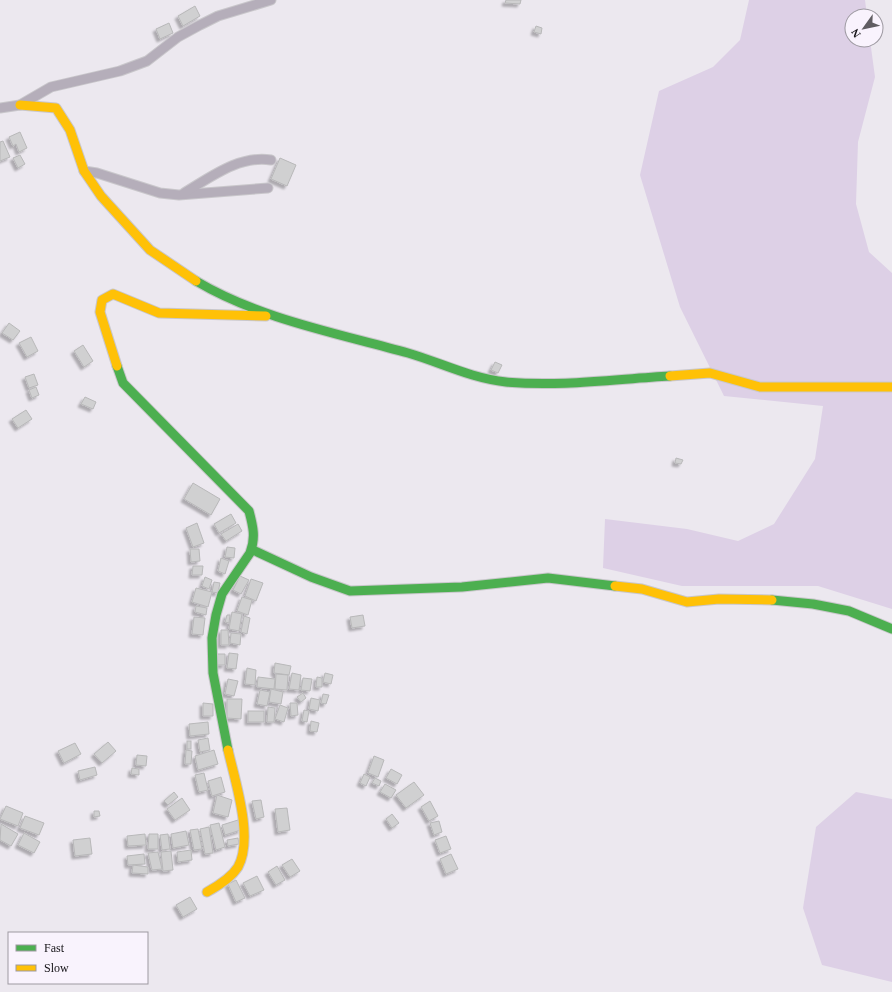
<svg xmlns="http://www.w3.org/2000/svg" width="892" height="992" viewBox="0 0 892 992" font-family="Georgia,serif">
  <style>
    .green { fill: #ddd0e6 }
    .building { fill: #d0d0d1; stroke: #b8b8b9; filter: url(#shadow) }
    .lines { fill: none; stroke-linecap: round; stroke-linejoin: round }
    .street-casing { stroke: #c9c7cb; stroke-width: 11 }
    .fast-casing { stroke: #c9c7cb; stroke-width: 11 }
    .slow-casing { stroke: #c9c7cb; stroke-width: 11 }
    .street { stroke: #b5aeba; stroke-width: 9 }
    .fast { stroke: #4caf50; stroke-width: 9 }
    .slow { stroke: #ffc107; stroke-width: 9 }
  </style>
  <defs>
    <filter id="shadow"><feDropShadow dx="-3" dy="3" stdDeviation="1" flood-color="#0004"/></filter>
  </defs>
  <rect width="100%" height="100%" fill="#ece8ef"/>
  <g class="green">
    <path d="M749 0H865L867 16H852V40H870L875 77 858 142 856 204 869 252 892 273V609L818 586H682L603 568 605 519 687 529 738 541 774 524 815 459 823 406 724 396 680 307 640 175 659 91 713 67 740 40Z"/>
    <path d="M856 792 892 799V982L822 965 803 908 816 827Z"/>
  </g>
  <g class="building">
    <path d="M506 0H521L520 4 505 3Z"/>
    <path d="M195 6 200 16 183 26 178 16Z"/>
    <path d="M169 23 173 33 160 39 156 29Z"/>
    <path d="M536 26 542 28 541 34 534 32Z"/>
    <path d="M20 132 27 148 19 152 16 144 13 146 9 137Z"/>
    <path d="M3 141 10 157 0 161V142Z"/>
    <path d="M20 155 25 164 18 168 13 158Z"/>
    <path d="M280 158 296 165 287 186 271 179Z"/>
    <path d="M9 323 20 331 13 340 2 333Z"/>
    <path d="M31 337 38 351 27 357 19 343Z"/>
    <path d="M83 345 93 361 84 367 74 351Z"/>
    <path d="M495 362 502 365 498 373 491 370Z"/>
    <path d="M34 374 38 385 29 388 25 377Z"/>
    <path d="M36 387 39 395 32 398 29 390Z"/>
    <path d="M85 397 96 402 93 409 81 404Z"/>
    <path d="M26 410 32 419 18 428 12 419Z"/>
    <path d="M676 458 683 460 681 464 675 463Z"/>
    <path d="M193 483 220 499 211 515 184 499Z"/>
    <path d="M231 514 236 523 219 533 214 524Z"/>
    <path d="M197 523 204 543 193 547 186 528Z"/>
    <path d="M238 524 242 531 226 541 221 534Z"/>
    <path d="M227 547 235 548 234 558 225 557Z"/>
    <path d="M190 549H199L200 561 191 562Z"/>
    <path d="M221 558 229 561 225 574 218 571Z"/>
    <path d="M193 566H203L202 575H192Z"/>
    <path d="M240 576 249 580 241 594 233 590Z"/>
    <path d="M205 577 212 580 209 589 202 586Z"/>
    <path d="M251 579 263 583 256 601 245 596Z"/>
    <path d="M214 582 220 583 218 593 212 592Z"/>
    <path d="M196 588 212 592 208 607 192 602Z"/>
    <path d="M242 597 252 600 248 615 237 611Z"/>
    <path d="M196 606 207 608 206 615 195 612Z"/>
    <path d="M232 612 242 614 239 631 229 629Z"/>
    <path d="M227 615H230L229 623 225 622Z"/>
    <path d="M363 615 365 626 352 628 350 617Z"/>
    <path d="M244 616 250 618 247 634 241 632Z"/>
    <path d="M194 617 205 618 203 635 192 634Z"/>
    <path d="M221 630H228L229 645H221Z"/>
    <path d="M231 633 241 634 240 645 230 643Z"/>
    <path d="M229 653 238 654 236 669 227 668Z"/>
    <path d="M216 654H225V665H217Z"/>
    <path d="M275 663 291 666 289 675 274 673Z"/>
    <path d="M247 668 256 670 255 685 245 684Z"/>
    <path d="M292 673 301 675 299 690 289 689Z"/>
    <path d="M325 673 333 675 331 684 323 682Z"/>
    <path d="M276 674 288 675 287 690 275 689Z"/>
    <path d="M258 677 275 679 274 689 257 687Z"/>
    <path d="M317 677 322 678V687H316Z"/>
    <path d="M303 678 312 679 310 691 301 690Z"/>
    <path d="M228 679 238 681 234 696 225 694Z"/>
    <path d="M271 689 283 692 281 704 269 702Z"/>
    <path d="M260 690 270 692 267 706 257 704Z"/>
    <path d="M303 693 306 698 301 702 297 697Z"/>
    <path d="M323 694 329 695 326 704 321 703Z"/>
    <path d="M311 698 320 700 318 711 309 709Z"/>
    <path d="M227 699H242L241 719 227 718Z"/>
    <path d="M203 703 213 704V716H203Z"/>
    <path d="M290 703H297L298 715 291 716Z"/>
    <path d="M280 705 288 708 284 722 275 719Z"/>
    <path d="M268 707 275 708 274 722H267Z"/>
    <path d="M304 710 309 711 307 722 302 721Z"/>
    <rect x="248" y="711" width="16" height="11"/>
    <path d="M311 721 319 723 317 732 310 731Z"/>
    <path d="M208 722 209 734 190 736 189 724Z"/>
    <path d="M208 738 210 750 200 752 198 740Z"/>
    <rect x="187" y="741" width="4" height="8"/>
    <path d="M108 742 116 751 102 763 94 754Z"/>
    <path d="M75 743 81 754 64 763 58 751Z"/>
    <path d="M186 750 192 751 191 764H185Z"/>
    <path d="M214 750 218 764 198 770 195 756Z"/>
    <path d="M137 755 147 756 146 766 136 765Z"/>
    <path d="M374 756 384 760 378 777 368 773Z"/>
    <path d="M95 767 97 775 80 780 78 771Z"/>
    <path d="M132 768 139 769V775L131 774Z"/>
    <path d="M391 769 402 775 397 784 386 778Z"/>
    <path d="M204 773 208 790 199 792 195 775Z"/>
    <path d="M364 774 370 777 366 786 360 783Z"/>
    <path d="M221 777 225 792 212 796 208 781Z"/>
    <path d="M375 778 381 781 379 786 372 783Z"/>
    <path d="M414 782 424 795 406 808 396 795Z"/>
    <path d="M385 784 396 790 391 798 380 792Z"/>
    <path d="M174 792 178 797 168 805 164 801Z"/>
    <path d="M217 795 232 800 228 817 213 813Z"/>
    <path d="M182 798 190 810 175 820 167 809Z"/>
    <path d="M261 800 264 817 256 819 252 801Z"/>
    <path d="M430 801 438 816 429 821 421 807Z"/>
    <path d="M6 806 23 813 18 826 0 819Z"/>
    <path d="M287 808 290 830 278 832 275 809Z"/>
    <path d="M94 811H99L100 816 94 817Z"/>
    <path d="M392 814 399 823 392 828 386 819Z"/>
    <path d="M25 816 44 823 39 835 20 828Z"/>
    <path d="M238 820 241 830 225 835 222 825Z"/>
    <path d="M439 821 442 832 434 835 430 823Z"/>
    <path d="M219 823 225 847 216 850 210 825Z"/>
    <path d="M1 824 18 834 11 846 0 840Z"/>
    <path d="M209 827 213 853 205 854 200 829Z"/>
    <path d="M198 829 202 849 194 850 190 830Z"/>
    <path d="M186 831 189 845 173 848 171 834Z"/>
    <path d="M24 833 40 842 34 853 18 845Z"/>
    <path d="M145 834 146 845 128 846 127 836Z"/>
    <path d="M149 834H158V849H148Z"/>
    <path d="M168 834 170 849 162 850 160 835Z"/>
    <path d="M446 836 451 849 440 853 435 840Z"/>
    <path d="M90 838 92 854 75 856 73 840Z"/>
    <path d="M238 838 239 844 228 846 227 840Z"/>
    <path d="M191 850 192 860 178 862 177 852Z"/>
    <path d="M171 851 173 870 163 871 161 852Z"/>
    <path d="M158 852 162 869 152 870 148 853Z"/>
    <path d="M144 854 145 864 128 865 127 856Z"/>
    <path d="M451 854 458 869 446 874 440 859Z"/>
    <path d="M292 859 300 871 290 877 282 865Z"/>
    <path d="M133 865 148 867V874L132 873Z"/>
    <path d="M277 866 285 880 276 885 268 872Z"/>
    <path d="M257 876 264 890 250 896 243 883Z"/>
    <path d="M236 880 245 898 236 902 228 884Z"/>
    <path d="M190 897 197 909 183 917 176 905Z"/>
  </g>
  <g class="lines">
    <g class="street-casing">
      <g id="street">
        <path d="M0 108 20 105 51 87 120 71 147 61 178 37 200 25 218 16 271 0"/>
        <path d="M84 171 97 173 160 193 179 195 268 188"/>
        <path d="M184 193C211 177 239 155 271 160"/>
      </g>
    </g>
    <g class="fast-casing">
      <g id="fast">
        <path d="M196 281C260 319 337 333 408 353 442 363 470 378 506 382 560 387 616 379 670 376"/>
        <path d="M117 366 123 383 249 511C253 526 256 538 250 553L222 594 216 615 212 638 213 673 228 750"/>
        <path d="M253 550 311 577 350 591 462 587 548 578 615 586"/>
        <path d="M772 600 813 604 849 611 892 629"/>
      </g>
    </g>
    <g class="slow-casing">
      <g id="slow">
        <path d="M20 105 56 108 70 130 84 171 101 196 150 250 196 281"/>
        <path d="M117 366 100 312 102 300 113 294 159 313 266 316"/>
        <path d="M670 376 710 373 760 387H892"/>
        <path d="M615 586 642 589 687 602 719 599 772 600"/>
        <path d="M207 892C218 886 231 878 238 867 254 838 235 781 228 750"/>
      </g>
    </g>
    <use href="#street" class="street"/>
    <use href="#fast" class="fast"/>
    <use href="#slow" class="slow"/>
  </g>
  <rect x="8" y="932" width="140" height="52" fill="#f9f3fd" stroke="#9d99a1"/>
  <rect x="16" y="945" width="20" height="6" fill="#4caf50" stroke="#9d99a1"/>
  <text x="44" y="952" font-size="12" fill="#141216">Fast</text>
  <rect x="16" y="965" width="20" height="6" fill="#ffc107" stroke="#9d99a1"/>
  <text x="44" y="972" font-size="12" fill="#141216">Slow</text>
  <g transform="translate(864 28) rotate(237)"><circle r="19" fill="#f9f3fd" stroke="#9d99a1"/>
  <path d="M0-3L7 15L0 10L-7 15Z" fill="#605d62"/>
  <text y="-6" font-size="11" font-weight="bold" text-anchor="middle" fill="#141216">N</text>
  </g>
</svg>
